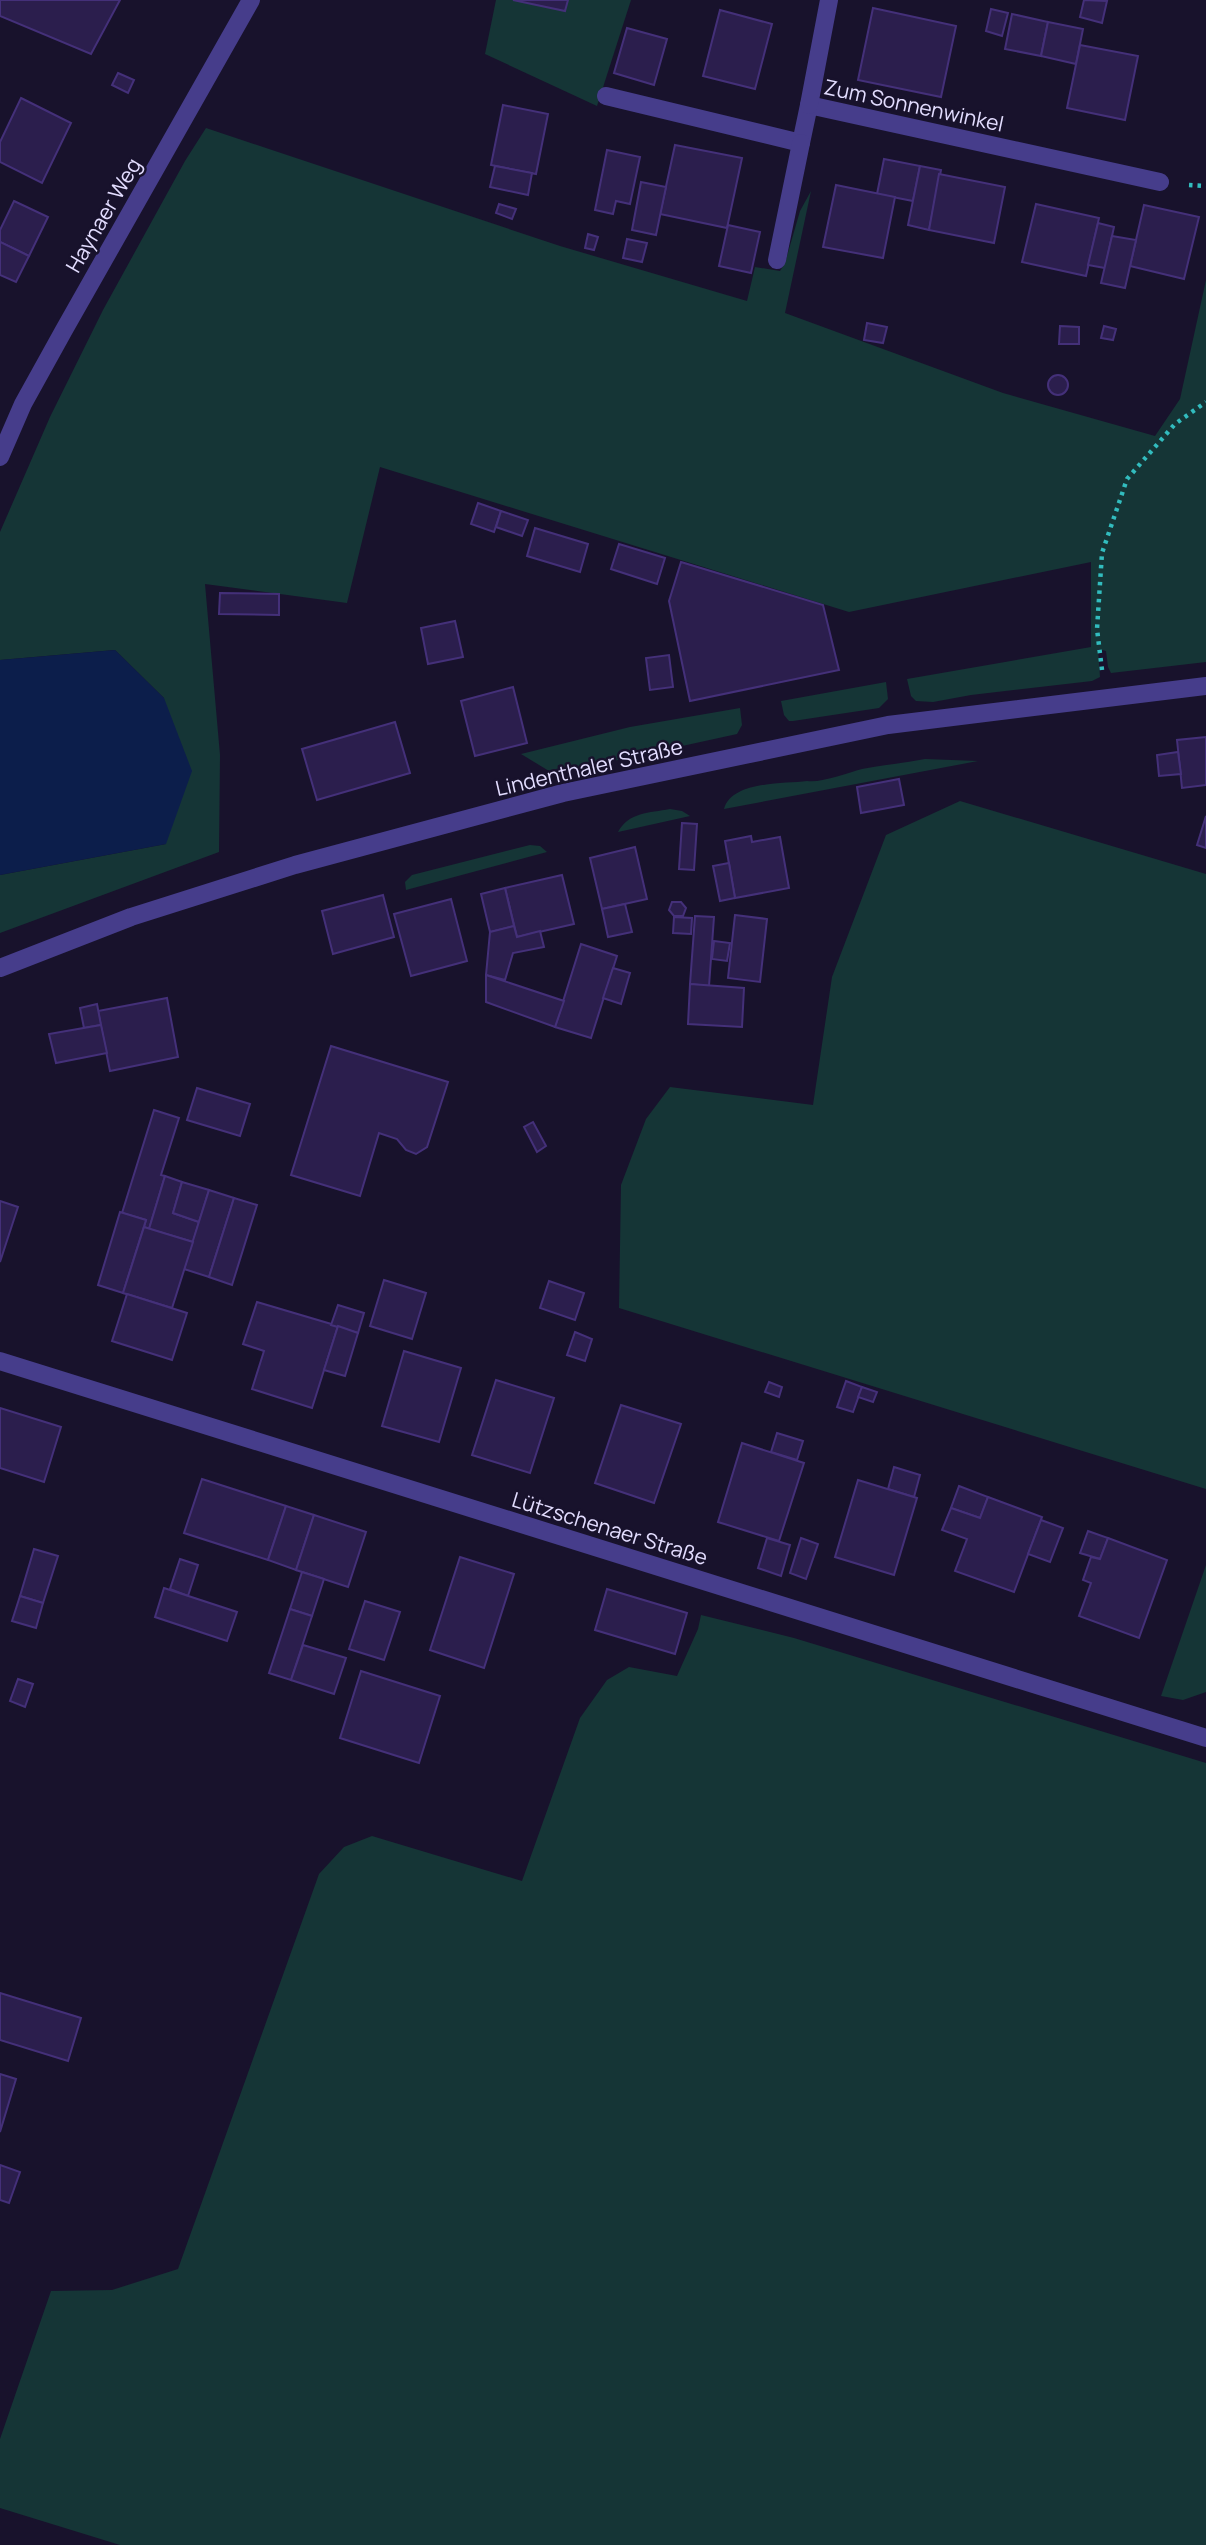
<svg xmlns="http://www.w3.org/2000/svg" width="1206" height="2545" viewBox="0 0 1206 2545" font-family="Manrope,sans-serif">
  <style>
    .green { fill: #153536 }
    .water { fill: #0c1e4b }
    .building { fill: #2b1e4d; stroke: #443079; stroke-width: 2 }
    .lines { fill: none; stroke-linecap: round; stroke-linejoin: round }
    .path { stroke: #32bcbe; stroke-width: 4.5; stroke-dasharray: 3.5 5; stroke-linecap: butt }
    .minor { stroke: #463d8b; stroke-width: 18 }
    .labels { text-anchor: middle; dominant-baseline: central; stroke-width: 5; stroke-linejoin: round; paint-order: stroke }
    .street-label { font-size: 21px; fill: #e3ddff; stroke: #18122c }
  </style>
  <rect width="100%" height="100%" fill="#18122c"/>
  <g class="green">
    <path d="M496 0H631L597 106 485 54Z"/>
    <path d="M206 128 560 246 747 301 755 267 780 271 785 263 800 211 811 191 785 313 1003 393 1155 436 1180 399 1206 280V662L1111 673 1108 667 1106 651 1098 649 1100 677 1092 681 971 695 933 702 916 701 911 696 907 679 1091 647V562L849 612 380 467 347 603 205 584 220 755 219 852 0 933V875L166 844 164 698 115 650 0 660V532L50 417 103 310 185 161Z"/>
    <path d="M886 682 888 699 879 708 793 721H789L784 715 781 701Z"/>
    <path d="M740 708 742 725 737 734 554 774 521 754 630 727Z"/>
    <path d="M925 759 978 761 724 809C732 781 783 784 807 781 822 783 847 773 862 769 883 765 904 763 925 759Z"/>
    <path d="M960 801 1206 874V1489L619 1308 621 1185 646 1119 670 1087 813 1105 832 977 886 835Z"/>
    <path d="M670 809 682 811 690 816 618 832C629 812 649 813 670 809Z"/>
    <path d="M530 845 540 846 547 852 406 890 405 882 412 875Z"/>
    <path d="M1206 1565V1692L1183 1700 1161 1696Z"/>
    <path d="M701 1615 794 1638 1206 1763V2545H120L0 2508V2439L51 2291 112 2290 178 2269 319 1874 344 1847 372 1836 522 1881 580 1718 607 1680 629 1667 677 1676 698 1629Z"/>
  </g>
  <path class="water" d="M115 650 164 698 192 771 166 844 0 875V660Z"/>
  <g class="building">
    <path d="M0 0H120L91 54 0 16Z"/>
    <path d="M513 0H568L565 11Z"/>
    <path d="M1084 0 1107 1 1102 23 1080 17Z"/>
    <path d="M873 8 956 26 941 97 858 80Z"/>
    <path d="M991 9 1008 13 1002 36 986 31Z"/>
    <path d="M720 10 772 24 755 89 703 76Z"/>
    <path d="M1012 14 1048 22 1041 56 1005 49Z"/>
    <path d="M1048 22 1083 29 1076 64 1041 56Z"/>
    <path d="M627 28 667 39 654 85 614 73Z"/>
    <path d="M1080 45 1138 56 1125 120 1067 108Z"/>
    <path d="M118 73 134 80 128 93 112 85Z"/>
    <path d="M21 98 71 123 42 183 0 162V142Z"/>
    <path d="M503 105 548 114 536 174 491 165Z"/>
    <path d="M675 145 742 158 727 228 660 214Z"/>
    <path d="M607 150 640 157 630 204 616 201 613 214 595 210Z"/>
    <path d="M884 159 920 166 913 201 877 194Z"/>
    <path d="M495 166 532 173 528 195 490 187Z"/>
    <path d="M920 166 941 170 929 230 908 225Z"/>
    <path d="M939 174 1005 187 994 243 929 230Z"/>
    <path d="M641 182 666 187 656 235 632 230Z"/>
    <path d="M836 185 895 197 883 258 823 247Z"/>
    <path d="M14 201 48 217 29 256 0 242V230Z"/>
    <path d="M499 204 516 209 512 219 496 213Z"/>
    <path d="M1036 204 1099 218 1086 276 1022 262Z"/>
    <path d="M1144 205 1199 217 1184 279 1130 266Z"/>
    <path d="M1098 223 1114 227 1105 268 1088 265Z"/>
    <path d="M728 225 760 232 751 273 719 266Z"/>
    <path d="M588 234 598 237 594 250 585 248Z"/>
    <path d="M1112 236 1136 240 1125 288 1101 283Z"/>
    <path d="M627 239 647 243 642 262 623 258Z"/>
    <path d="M0 242 29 256 16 282 0 275Z"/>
    <path d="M867 323 887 327 883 343 864 340Z"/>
    <path d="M1060 326 1079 327V344H1059Z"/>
    <path d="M1104 326 1116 329 1113 340 1101 338Z"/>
    <circle cx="1058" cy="385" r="10"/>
    <path d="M478 503 501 511 494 532 471 524Z"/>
    <path d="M501 511 528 520 522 536 496 527Z"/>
    <path d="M535 528 588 544 580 572 527 556Z"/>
    <path d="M619 544 665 558 657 584 611 569Z"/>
    <path d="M681 562 823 605 839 670 690 701 669 601Z"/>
    <path d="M220 593 279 594V615L219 614Z"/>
    <path d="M455 621 463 657 428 664 421 628Z"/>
    <path d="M669 655 673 687 650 690 646 658Z"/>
    <path d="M513 687 527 743 475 756 461 701Z"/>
    <path d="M395 722 410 773 317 800 302 749Z"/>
    <path d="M1206 737V785L1182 788 1177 740Z"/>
    <path d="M1178 752 1181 774 1159 776 1157 755Z"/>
    <path d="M899 779 904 805 861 813 857 787Z"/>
    <path d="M1206 816V848L1197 845Z"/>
    <path d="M682 823 697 824 694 870 679 869Z"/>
    <path d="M751 836 752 842 780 837 789 888 735 898 725 841Z"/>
    <path d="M635 847 647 899 602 909 590 858Z"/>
    <path d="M729 863 735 898 720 901 713 866Z"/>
    <path d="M562 875 574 924 517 937 505 888Z"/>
    <path d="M505 888 514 926 490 932 481 894Z"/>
    <path d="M383 895 394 937 333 954 322 911Z"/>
    <path d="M451 899 467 961 411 976 394 914Z"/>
    <path d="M672 902H681L686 908 683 916H674L669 910Z"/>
    <path d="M625 904 632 932 608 937 602 909Z"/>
    <path d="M735 915 767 919 760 982 728 978Z"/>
    <path d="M695 916 714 917 709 986 690 984Z"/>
    <path d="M674 917 692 918 691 934 673 933Z"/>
    <path d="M514 926 517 937 540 931 544 947 513 953 505 980 486 975 490 932Z"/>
    <path d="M714 941 730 943 727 961 712 959Z"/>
    <path d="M581 944 617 956 591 1038 555 1027Z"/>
    <path d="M613 968 630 973 621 1004 603 998Z"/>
    <path d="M486 975 564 1001 555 1027 486 1002Z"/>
    <path d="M690 984 744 988 742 1027 688 1024Z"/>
    <path d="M167 998 178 1057 110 1071 98 1011Z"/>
    <path d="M97 1004 101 1025 84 1028 80 1008Z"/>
    <path d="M101 1025 107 1053 56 1063 49 1034Z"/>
    <path d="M331 1046 448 1082 427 1147 416 1154 406 1150 397 1139 379 1133 360 1196 291 1175Z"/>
    <path d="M197 1088 250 1104 240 1136 187 1120Z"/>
    <path d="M154 1110 179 1118 161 1175 165 1176 149 1229 144 1227 146 1220 122 1213Z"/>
    <path d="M533 1122 546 1146 537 1152 524 1127Z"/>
    <path d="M165 1176 182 1182 173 1213 199 1222 193 1242 149 1229Z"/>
    <path d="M182 1182 209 1190 199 1222 173 1213Z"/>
    <path d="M209 1190 234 1198 209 1277 184 1269Z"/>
    <path d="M234 1198 257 1205 232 1285 209 1277Z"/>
    <path d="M0 1201 18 1207 0 1262Z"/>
    <path d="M120 1212 146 1220 123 1293 98 1285Z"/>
    <path d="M144 1227 193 1242 172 1308 123 1293Z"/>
    <path d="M384 1280 426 1293 412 1339 370 1326Z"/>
    <path d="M549 1281 584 1293 575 1320 540 1308Z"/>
    <path d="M127 1294 187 1313 172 1360 112 1341Z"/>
    <path d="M257 1302 338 1326 312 1408 252 1389 264 1351 243 1344Z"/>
    <path d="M338 1305 364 1313 358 1333 331 1325Z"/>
    <path d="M338 1326 358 1333 345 1376 324 1370Z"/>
    <path d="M575 1332 592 1339 585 1361 567 1355Z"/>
    <path d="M404 1351 461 1368 439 1442 382 1426Z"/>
    <path d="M496 1380 554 1398 530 1473 472 1455Z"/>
    <path d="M846 1381 862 1387 853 1412 837 1407Z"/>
    <path d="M769 1382 782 1387 779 1397 765 1392Z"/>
    <path d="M862 1387 877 1392 873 1402 858 1397Z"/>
    <path d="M621 1405 681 1424 654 1503 595 1483Z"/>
    <path d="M0 1408 61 1427 44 1482 0 1468Z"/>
    <path d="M777 1433 803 1441 797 1460 771 1452Z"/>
    <path d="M742 1443 804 1463 779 1541 718 1522Z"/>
    <path d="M894 1467 920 1475 914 1497 888 1489Z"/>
    <path d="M202 1479 286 1506 268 1560 184 1533Z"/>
    <path d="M858 1480 917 1498 894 1575 835 1557Z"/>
    <path d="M959 1486 988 1497 980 1518 951 1508Z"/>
    <path d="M988 1497 1042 1517 1014 1592 955 1571 967 1539 942 1530 951 1508 980 1518Z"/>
    <path d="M286 1506 314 1515 296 1570 268 1560Z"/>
    <path d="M314 1515 366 1532 348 1587 296 1570Z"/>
    <path d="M1041 1520 1063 1528 1050 1562 1028 1554Z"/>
    <path d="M1088 1531 1108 1538 1100 1559 1080 1553Z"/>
    <path d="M767 1538 790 1545 781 1576 758 1568Z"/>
    <path d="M801 1538 818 1544 806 1579 790 1573Z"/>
    <path d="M1108 1538 1167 1560 1139 1638 1079 1616 1091 1583 1083 1580 1091 1557 1100 1559Z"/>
    <path d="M34 1549 58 1556 43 1603 20 1596Z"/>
    <path d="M460 1557 514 1574 484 1668 430 1650Z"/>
    <path d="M180 1559 198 1565 188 1596 170 1589Z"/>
    <path d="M302 1572 324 1579 312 1616 290 1609Z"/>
    <path d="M164 1588 237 1612 227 1641 155 1617Z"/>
    <path d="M607 1589 687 1613 675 1654 595 1630Z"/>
    <path d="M20 1596 43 1603 36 1628 12 1621Z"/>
    <path d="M365 1601 400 1612 384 1660 349 1649Z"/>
    <path d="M290 1609 312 1616 291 1680 269 1673Z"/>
    <path d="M303 1645 346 1658 334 1694 291 1680Z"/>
    <path d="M361 1671 440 1696 419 1763 340 1738Z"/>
    <path d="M18 1679 33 1684 25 1707 10 1701Z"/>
    <path d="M0 1993 81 2018 68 2061 0 2040Z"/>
    <path d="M0 2074 16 2079 0 2132Z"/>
    <path d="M0 2165 20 2172 9 2203 0 2200Z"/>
  </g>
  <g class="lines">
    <g class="path">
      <path d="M1189 185 1206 186"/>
      <path d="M1102 670 1097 629 1102 553 1127 479 1175 424 1206 402"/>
    </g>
    <g class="minor">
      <path d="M606 96 801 143 809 105 1160 182"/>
      <path d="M809 105 829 0"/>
      <path d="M777 260 801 143"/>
      <path d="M0 457 23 404 64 330 251 0"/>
      <path d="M0 968 131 917 295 865 563 793 888 725 1206 686"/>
      <path d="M0 1361 1206 1738"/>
    </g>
  </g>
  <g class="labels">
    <g class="street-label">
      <text transform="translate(914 105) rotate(12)">Zum Sonnenwinkel</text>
      <text transform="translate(103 215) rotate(-60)">Haynaer Weg</text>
      <text transform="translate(589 767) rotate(-13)">Lindenthaler Straße</text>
      <text transform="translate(610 1528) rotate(17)">Lützschenaer Straße</text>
    </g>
  </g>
</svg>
